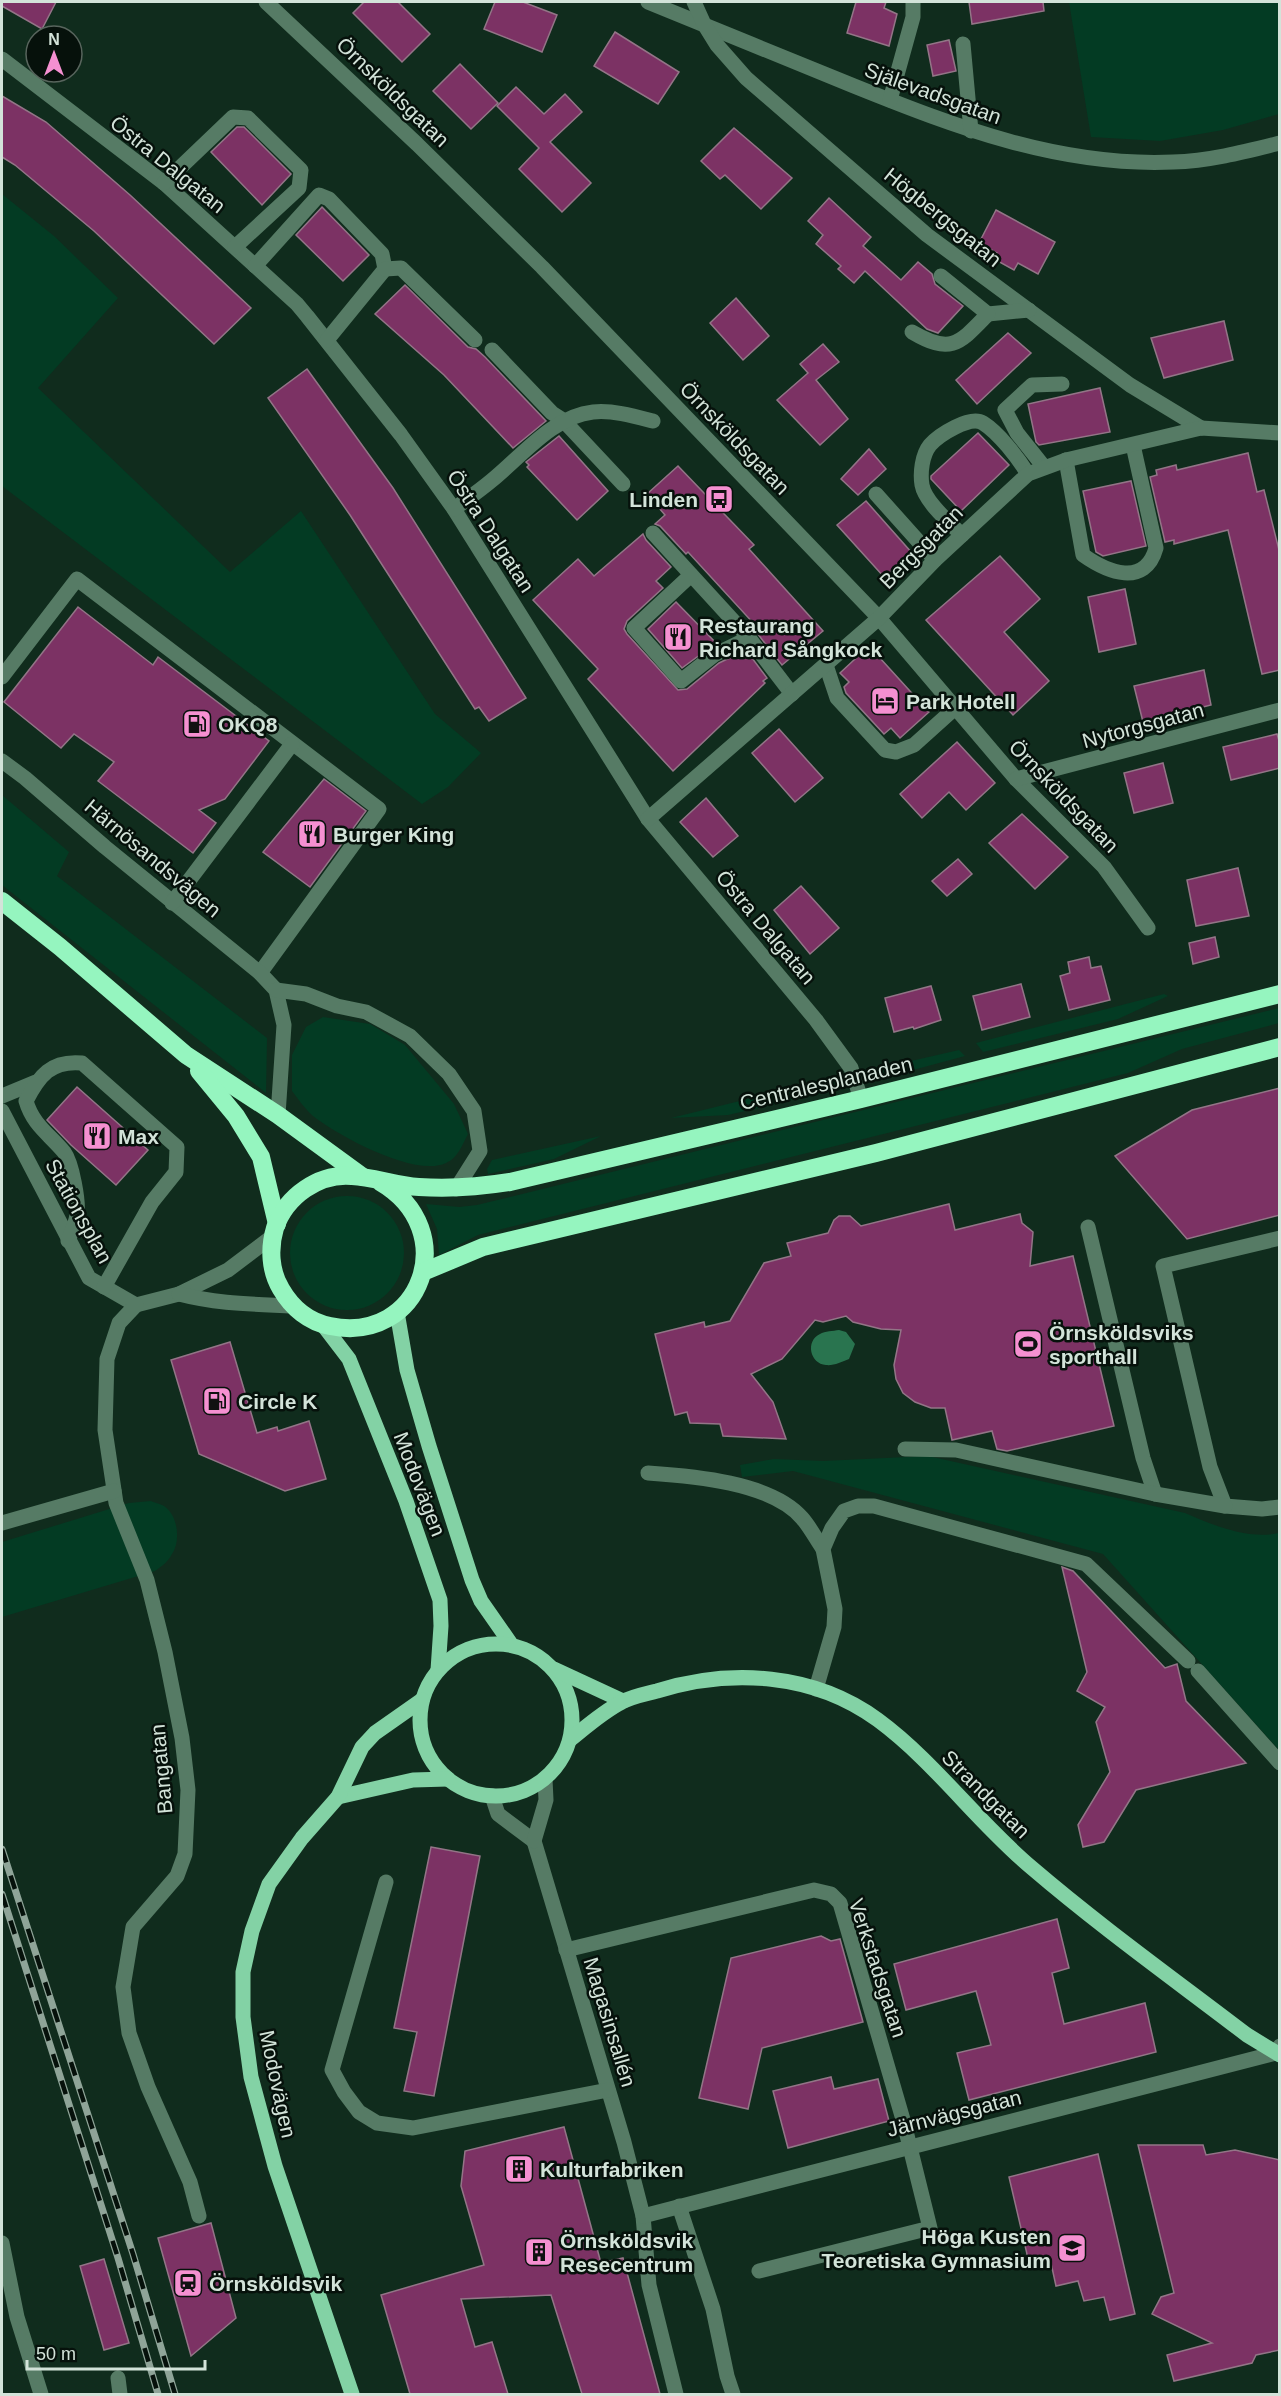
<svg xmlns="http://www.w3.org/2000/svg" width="1281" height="2396" viewBox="0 0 1281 2396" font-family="Helvetica,sans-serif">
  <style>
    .green { fill: #033b23 }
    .water { fill: #29744f }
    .building { fill: #7c3264; stroke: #937587; stroke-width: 1.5 }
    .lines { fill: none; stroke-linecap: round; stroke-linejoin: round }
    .minor { stroke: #567b65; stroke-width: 15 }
    .major { stroke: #83d2a5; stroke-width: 15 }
    .highway { stroke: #95f5bf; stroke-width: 18 }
    .rail-casing { stroke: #8fa498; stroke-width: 7 }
    .rail { stroke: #06110b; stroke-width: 4.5; stroke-dasharray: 14; stroke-linecap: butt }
    .labels { text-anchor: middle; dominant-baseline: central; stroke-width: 5; stroke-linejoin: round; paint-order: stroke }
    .street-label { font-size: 21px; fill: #d3e3d9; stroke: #06110b }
    .poi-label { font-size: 21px; font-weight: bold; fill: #d3e3d9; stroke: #06110b; text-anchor: start }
  </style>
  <rect width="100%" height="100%" fill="#102c1d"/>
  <g class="green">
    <path d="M1069 2H1279V114L1223 130 1160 141 1091 137Z"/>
    <path d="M2 194 54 236 118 298 38 388 230 572 301 511 435 714 481 753 448 787 422 804 2 486Z"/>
    <path d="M2 795 69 852 57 876 267 1038 266 1093 2 885Z"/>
    <path d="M1164 994 1168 996 1118 1019 983 1052 976 1043Z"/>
    <path d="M1279 1008V1023L1182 1049 1128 1073 478 1235 439 1255 437 1229 426 1204 459 1207 477 1205Z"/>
    <path d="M323 1017 370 1024 405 1045 454 1104 468 1134C462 1145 458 1158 446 1163 415 1178 337 1135 313 1116 305 1109 298 1099 292 1091V1055L306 1027Z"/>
    <path d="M959 1050 965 1056 887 1077 878 1071 885 1067Z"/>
    <path d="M841 1076 838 1089 728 1115 671 1118Z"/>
    <path d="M601 1136 554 1159 488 1174 487 1169 492 1160Z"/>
    <circle cx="347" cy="1253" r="57"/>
    <path d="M928 1456 1185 1513C1213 1525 1248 1540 1279 1533V1750L1103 1554 793 1471 742 1477 740 1465 774 1459 823 1461Z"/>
    <path d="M151 1501C155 1503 161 1504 164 1506 178 1515 181 1541 172 1554 168 1562 162 1566 155 1571L2 1617V1542L129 1503Z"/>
  </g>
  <path class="water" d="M839 1330 846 1332 855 1344 849 1359C842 1362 833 1366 826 1365 810 1364 805 1341 820 1334 825 1331 833 1331 839 1330Z"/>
  <g class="building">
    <path d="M2 2H56L42 29 2 6Z"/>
    <path d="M364 2H398L430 34 402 62 353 13Z"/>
    <path d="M495 2H523L557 15 542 52 484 29Z"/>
    <path d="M856 2H886L884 8 897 14 889 46 847 33Z"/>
    <path d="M969 2H1043L1044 11 972 24Z"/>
    <path d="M615 32 679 72 658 104 594 66Z"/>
    <path d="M949 40 956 71 933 76 927 45Z"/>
    <path d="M460 64 498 103 471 129 433 91Z"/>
    <path d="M516 87 544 114 565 94 582 112 550 142 591 183 562 212 519 169 539 148 497 106Z"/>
    <path d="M2 96 46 122 130 195 251 308 214 344 94 231 15 165 2 157Z"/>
    <path d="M237 127H244L291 174 262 205 211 152Z"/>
    <path d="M734 128 792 178 761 209 725 175 720 179 701 161Z"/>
    <path d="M829 198 871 237 863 246 901 280 918 262 932 274 935 284 963 306 938 333 927 329 865 271 854 283 838 269 841 266 816 244 823 235 808 221Z"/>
    <path d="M322 207 369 255 343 281 296 235Z"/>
    <path d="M996 210 1055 242 1038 274 1018 263 1014 270 994 259 997 253 979 243Z"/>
    <path d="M405 285 468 347 476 349 485 357 546 421 513 448 444 375 375 314Z"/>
    <path d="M736 298 769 336 743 360 710 323Z"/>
    <path d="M1224 321 1233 360 1164 378 1151 338Z"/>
    <path d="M1008 333 1031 353 977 404 956 380Z"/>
    <path d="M823 344 839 362 816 380 848 419 820 445 777 400 808 373 800 364Z"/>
    <path d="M307 369 393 488 526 698 489 721 479 707 475 709 350 515 268 398Z"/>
    <path d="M1100 388 1110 432 1039 445 1036 442 1028 404Z"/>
    <path d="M978 433 1009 465 961 511 931 479V476Z"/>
    <path d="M559 436 608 491 577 520 527 467 529 465 526 462Z"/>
    <path d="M869 449 886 469 858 495 841 479Z"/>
    <path d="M1248 453 1257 492 1264 490 1280 554V670L1262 674 1228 530 1174 544V540L1165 542 1150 477 1157 475 1156 470 1176 465 1177 470Z"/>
    <path d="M678 466 754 545 749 549 823 631 782 665 753 628 756 626 688 552 686 554 660 526 655 524 665 515 647 494Z"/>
    <path d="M1131 481 1146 546 1103 556 1096 552 1083 491Z"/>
    <path d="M866 501 912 553 884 577 837 525Z"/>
    <path d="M643 534 646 540 671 567 656 581 663 588 627 621 624 629 627 634 678 690 687 689 719 663 746 650 767 678 763 681 765 683 673 771 588 679 598 669 533 600 578 559 594 576Z"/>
    <path d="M1000 556 1040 599 1004 632 1049 681 1013 715 926 620Z"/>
    <path d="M1125 589 1136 644 1099 652 1088 597Z"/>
    <path d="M676 602 716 643 682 668 648 629Z"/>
    <path d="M78 607 153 665 158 657 269 741 225 799 199 810 216 823 193 853 98 781 114 762 74 734 61 748 4 702Z"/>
    <path d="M869 646 929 712 900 738 891 728 884 734 846 693 844 687 849 682 840 673Z"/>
    <path d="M1204 670 1211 705 1143 722 1134 686Z"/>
    <path d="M779 729 823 778 795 802 752 753Z"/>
    <path d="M1277 734 1280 744V768L1231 780 1223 747Z"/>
    <path d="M957 742 995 783 966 810 949 792 922 818 900 794Z"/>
    <path d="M1163 763 1173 803 1134 813 1124 773Z"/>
    <path d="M324 779 366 811 310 887 263 852Z"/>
    <path d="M706 798 738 836 713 857 680 822Z"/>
    <path d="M1022 814 1068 857 1035 889 989 843Z"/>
    <path d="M958 859 972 874 947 896 932 881Z"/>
    <path d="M1238 868 1249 916 1196 926 1187 880Z"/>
    <path d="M801 886 839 928 810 954 774 910Z"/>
    <path d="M1215 937 1219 957 1193 964 1189 943Z"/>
    <path d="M1089 957 1091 968 1101 966 1110 1000 1069 1010 1060 976 1070 973 1068 962Z"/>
    <path d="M1021 984 1030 1017 982 1030 973 996Z"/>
    <path d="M931 986 941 1020 914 1029 913 1027 894 1032 885 998Z"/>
    <path d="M77 1087 148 1150 116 1185 71 1145 47 1120Z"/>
    <path d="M1280 1088V1215L1187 1239 1115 1156 1192 1110Z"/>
    <path d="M949 1204 955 1230 1020 1214 1022 1223 1033 1232 1030 1266 1073 1256 1114 1426 1007 1451 997 1449 992 1431 952 1440 945 1408H931L915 1402 903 1393 896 1379 894 1365 901 1330 881 1329 853 1322 846 1316 823 1322 815 1320 782 1359 751 1374 773 1402 786 1439 723 1436 720 1424 690 1423 687 1412 675 1415 655 1334 704 1322 705 1327 730 1321 764 1263 791 1256 787 1243 828 1233 834 1220 839 1216H850L861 1226Z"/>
    <path d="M230 1342 257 1433 277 1427 278 1431 309 1421 326 1479 285 1491 199 1454 171 1360Z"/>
    <path d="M1062 1567 1073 1571 1165 1668 1177 1664 1186 1701 1246 1763 1136 1790 1104 1842 1083 1847 1078 1825 1110 1772 1096 1722 1105 1707 1077 1691 1087 1672Z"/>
    <path d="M431 1847 480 1856 434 2096 404 2091 417 2032 394 2028Z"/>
    <path d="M1057 1919 1069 1968 1052 1973 1064 2024 1145 2003 1156 2052 969 2100 957 2053 991 2045 976 1991 906 2010 894 1964Z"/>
    <path d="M821 1936 831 1941 840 1939 863 2022 762 2048 748 2109 699 2098 731 1958Z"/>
    <path d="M831 2077 834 2089 878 2079 889 2121 788 2148 773 2091Z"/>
    <path d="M564 2127 601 2263 623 2258 660 2394H582L551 2295 461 2299 475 2347 492 2342 508 2394H410L381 2295 484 2265 461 2186 465 2151Z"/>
    <path d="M1138 2145H1203L1206 2155 1235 2150 1280 2160V2350L1256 2355 1252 2363 1174 2381 1167 2355 1212 2343 1152 2314 1161 2297 1174 2293Z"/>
    <path d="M1098 2154 1135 2314 1110 2320 1104 2297 1084 2301 1078 2281 1056 2286 1051 2263 1030 2267 1009 2177Z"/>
    <path d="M211 2223 236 2318 191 2356 158 2238Z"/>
    <path d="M104 2259 129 2343 104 2350 80 2266Z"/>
  </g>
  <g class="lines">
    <g class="minor">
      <path d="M266 2 417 144 542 267 879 618 1016 779 1104 867 1148 928"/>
      <path d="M648 2C717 30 785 58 854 86 956 127 1060 167 1173 162 1209 161 1244 152 1280 143"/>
      <path d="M694 2 704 24 717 45 746 78 927 235 1130 385 1201 428"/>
      <path d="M963 44 971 131"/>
      <path d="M2 59 164 183 297 304 307 316 401 435 454 509 648 819 816 1020 851 1068 861 1099"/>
      <path d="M890 100 913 17V2"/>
      <path d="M164 183 233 117 248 118 301 170 299 188 235 247"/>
      <path d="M255 266 319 195 329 199 382 254 385 269 327 340"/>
      <path d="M385 269 401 268 475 340"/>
      <path d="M988 314 1029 310"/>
      <path d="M912 332C951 355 959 344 988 314L941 276"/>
      <path d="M492 350 552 413 563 420 623 484"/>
      <path d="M1066 460 1083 555C1107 572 1145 588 1156 548L1133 445"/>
      <path d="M1044 467 1017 433 1005 410 1032 385 1062 384"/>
      <path d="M876 494 935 560"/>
      <path d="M454 509C466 500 479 491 491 481 521 457 553 416 593 412 613 410 634 416 653 421"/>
      <path d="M653 533 749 638 792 694"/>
      <path d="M962 535C950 523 925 502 922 485 920 473 922 455 930 445 939 435 970 415 983 423 999 433 1018 458 1028 474"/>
      <path d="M691 575 634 628 681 681 714 655 749 638"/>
      <path d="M826 665 837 698 885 750 896 752 914 745 954 709"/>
      <path d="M2 677 77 579 379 809 260 973"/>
      <path d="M2 761 25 778 105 847 260 973 276 990 284 1025 278 1115"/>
      <path d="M1016 779 1280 710"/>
      <path d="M648 819 879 618 935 560 1028 474 1066 460 1201 428 1280 433"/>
      <path d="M172 903 292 744"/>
      <path d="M276 990 306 994 337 1006 366 1012 410 1036 449 1074 474 1111 480 1151 456 1189"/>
      <path d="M2 1096 36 1082"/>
      <path d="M2 1111 89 1278 136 1305 179 1294 228 1270 273 1236"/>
      <path d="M1088 1227 1143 1458 1155 1494"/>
      <path d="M1280 1238 1163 1266 1210 1467 1225 1506 1262 1509 1280 1507"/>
      <path d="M68 1241C71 1233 76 1223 77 1215 79 1201 72 1163 64 1152 49 1134 33 1125 26 1101 39 1076 51 1060 82 1063L177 1147 176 1172 152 1202 104 1287"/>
      <path d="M179 1294C217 1304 254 1304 293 1306"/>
      <path d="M136 1305 119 1323 107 1359 105 1430 116 1503 147 1580 165 1652 182 1738 188 1790 185 1854 177 1876 133 1927 123 1987 129 2033 148 2087 190 2182 199 2216"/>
      <path d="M905 1449 956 1450 1155 1494 1225 1506"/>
      <path d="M648 1473C692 1476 771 1482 802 1518 810 1527 816 1539 823 1549"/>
      <path d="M2 1523 114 1491"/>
      <path d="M1198 1671 1280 1763"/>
      <path d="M816 1689 834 1627 835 1609 823 1549 832 1528 844 1511 858 1506H874L1086 1564 1188 1661"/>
      <path d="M492 1796 498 1814 534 1841"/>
      <path d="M534 1841 624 2142 643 2216 649 2285 676 2394"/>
      <path d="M534 1841 546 1800 545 1779"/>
      <path d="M386 1882 332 2070 344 2092 359 2112 377 2123 413 2128 608 2090"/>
      <path d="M566 1950 814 1890 831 1894 840 1903 904 2123 930 2228 759 2271"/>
      <path d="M679 2206 713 2309 727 2376 733 2394"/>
      <path d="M643 2216 1276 2053 1280 2046"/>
      <path d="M2 2243 17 2317 41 2394"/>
      <path d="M118 2378 120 2394"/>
    </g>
    <g class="major">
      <path d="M397 1312 407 1370 429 1446 472 1580 481 1601 511 1644"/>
      <path d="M323 1325 349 1359 406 1501 440 1600 441 1626 438 1670"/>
      <circle cx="496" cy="1720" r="76"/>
      <path d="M554 1669 623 1701"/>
      <path d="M571 1739C587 1726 604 1711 622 1702 633 1696 646 1694 657 1691 731 1668 814 1673 878 1720 935 1762 977 1822 1032 1868 1101 1927 1175 1980 1247 2035L1280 2055"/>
      <path d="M338 1797 413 1780 448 1779"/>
      <path d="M352 2394 275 2166 251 2077 243 2017V1972L252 1931 269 1884 302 1838 338 1797 362 1747 375 1733 422 1700"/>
    </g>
    <g class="highway">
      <path d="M2 901 60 947 186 1055 278 1115 363 1177"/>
      <path d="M199 1071 236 1116 261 1157 277 1224"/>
      <path d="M380 1182C463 1230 421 1345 330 1326 309 1322 292 1308 281 1289 270 1271 269 1248 275 1228 286 1196 319 1173 352 1176 374 1177 396 1186 419 1187 450 1189 479 1187 510 1182L861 1099 1280 994"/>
      <path d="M423 1272 483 1247 876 1153 1280 1047"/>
    </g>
    <g class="rail-casing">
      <g id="rail">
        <path d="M2 1849 133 2254 175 2394"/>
        <path d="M2 1894 118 2258 158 2394"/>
      </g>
    </g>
    <use href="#rail" class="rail"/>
  </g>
  <defs>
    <g id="bus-square" transform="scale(1.5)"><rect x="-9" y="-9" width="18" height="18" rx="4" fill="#f590d1" stroke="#06110b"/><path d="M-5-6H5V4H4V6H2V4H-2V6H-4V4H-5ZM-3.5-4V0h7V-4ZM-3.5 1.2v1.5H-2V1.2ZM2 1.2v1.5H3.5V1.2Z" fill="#111"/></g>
    <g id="restaurant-square" transform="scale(1.5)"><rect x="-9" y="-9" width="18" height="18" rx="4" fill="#f590d1" stroke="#06110b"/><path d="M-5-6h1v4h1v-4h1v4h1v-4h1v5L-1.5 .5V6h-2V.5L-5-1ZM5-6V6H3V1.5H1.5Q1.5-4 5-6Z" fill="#111"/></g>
    <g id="hotel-square" transform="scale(1.5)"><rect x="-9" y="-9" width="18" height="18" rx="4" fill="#f590d1" stroke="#06110b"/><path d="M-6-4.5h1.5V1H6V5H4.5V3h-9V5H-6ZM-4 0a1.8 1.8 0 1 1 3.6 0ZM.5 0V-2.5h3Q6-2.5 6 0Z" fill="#111"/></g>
    <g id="fuel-square" transform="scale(1.5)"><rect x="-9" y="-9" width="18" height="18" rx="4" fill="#f590d1" stroke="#06110b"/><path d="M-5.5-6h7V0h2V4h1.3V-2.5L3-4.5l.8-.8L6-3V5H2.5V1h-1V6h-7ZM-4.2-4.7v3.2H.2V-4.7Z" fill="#111"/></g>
    <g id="stadium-square" transform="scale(1.5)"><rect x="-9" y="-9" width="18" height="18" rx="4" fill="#f590d1" stroke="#06110b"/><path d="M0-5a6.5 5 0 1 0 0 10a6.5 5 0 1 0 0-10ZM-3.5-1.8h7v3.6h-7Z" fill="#111"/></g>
    <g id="building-square" transform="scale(1.5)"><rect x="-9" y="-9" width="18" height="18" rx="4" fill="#f590d1" stroke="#06110b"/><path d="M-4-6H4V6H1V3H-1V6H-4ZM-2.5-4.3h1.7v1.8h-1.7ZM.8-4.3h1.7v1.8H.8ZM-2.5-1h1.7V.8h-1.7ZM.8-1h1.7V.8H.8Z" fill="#111"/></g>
    <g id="school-square" transform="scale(1.5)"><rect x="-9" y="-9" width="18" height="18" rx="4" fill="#f590d1" stroke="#06110b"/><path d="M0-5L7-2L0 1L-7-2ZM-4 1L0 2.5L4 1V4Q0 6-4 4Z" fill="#111"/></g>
    <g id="station-square" transform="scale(1.5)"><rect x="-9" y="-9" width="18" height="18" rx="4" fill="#f590d1" stroke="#06110b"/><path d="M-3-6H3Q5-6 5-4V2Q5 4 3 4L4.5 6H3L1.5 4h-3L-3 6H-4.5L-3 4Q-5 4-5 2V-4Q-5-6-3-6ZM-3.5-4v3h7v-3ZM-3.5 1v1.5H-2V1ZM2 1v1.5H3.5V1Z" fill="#111"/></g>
  </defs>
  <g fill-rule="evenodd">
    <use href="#bus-square" x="719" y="499"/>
    <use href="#restaurant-square" x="678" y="637"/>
    <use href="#hotel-square" x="885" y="701"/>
    <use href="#fuel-square" x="197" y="724"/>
    <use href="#restaurant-square" x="312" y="834"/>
    <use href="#restaurant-square" x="97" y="1136"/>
    <use href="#stadium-square" x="1028" y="1344"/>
    <use href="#fuel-square" x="217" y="1401"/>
    <use href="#building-square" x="519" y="2169"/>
    <use href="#school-square" x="1072" y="2248"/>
    <use href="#building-square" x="539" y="2252"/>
    <use href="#station-square" x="188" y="2283"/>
  </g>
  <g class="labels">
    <g class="street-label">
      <text transform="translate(393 92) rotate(44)">Örnsköldsgatan</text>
      <text transform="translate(933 93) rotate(20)">Själevadsgatan</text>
      <text transform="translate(168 164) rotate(39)">Östra Dalgatan</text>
      <text transform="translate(943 217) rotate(39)">Högbergsgatan</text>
      <text transform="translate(735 438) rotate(46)">Örnsköldsgatan</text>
      <text transform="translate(491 531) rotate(57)">Östra Dalgatan</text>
      <text transform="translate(921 547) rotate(-45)">Bergsgatan</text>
      <text transform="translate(1143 725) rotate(-15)">Nytorgsgatan</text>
      <text transform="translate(1064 796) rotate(46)">Örnsköldsgatan</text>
      <text transform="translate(153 858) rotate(40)">Härnösandsvägen</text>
      <text transform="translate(766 927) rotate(50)">Östra Dalgatan</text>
      <text transform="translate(826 1083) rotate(-13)">Centralesplanaden</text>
      <text transform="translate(79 1211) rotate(61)">Stationsplan</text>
      <text transform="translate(420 1484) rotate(69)">Modovägen</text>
      <text transform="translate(161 1769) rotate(-95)">Bangatan</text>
      <text transform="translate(986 1794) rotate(45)">Strandgatan</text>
      <text transform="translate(878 1968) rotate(72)">Verkstadsgatan</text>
      <text transform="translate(610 2022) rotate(73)">Magasinsallén</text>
      <text transform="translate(278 2084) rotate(78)">Modovägen</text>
      <text transform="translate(954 2113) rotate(-14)">Järnvägsgatan</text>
    </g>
    <g class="poi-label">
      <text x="698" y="499" text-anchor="end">Linden</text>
      <text x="699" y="625">Restaurang<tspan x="699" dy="24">Richard Sångkock</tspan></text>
      <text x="906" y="701">Park Hotell</text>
      <text x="218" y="724">OKQ8</text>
      <text x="333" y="834">Burger King</text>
      <text x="118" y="1136">Max</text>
      <text x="1049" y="1332">Örnsköldsviks<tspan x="1049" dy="24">sporthall</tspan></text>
      <text x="238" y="1401">Circle K</text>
      <text x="540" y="2169">Kulturfabriken</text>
      <text x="1051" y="2236" text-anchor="end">Höga Kusten<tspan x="1051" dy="24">Teoretiska Gymnasium</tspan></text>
      <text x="560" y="2240">Örnsköldsvik<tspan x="560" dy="24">Resecentrum</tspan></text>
      <text x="209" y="2283">Örnsköldsvik</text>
    </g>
  </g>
  <rect width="1281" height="2396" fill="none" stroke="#d3e3d9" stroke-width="6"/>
  <g transform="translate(54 54)"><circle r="28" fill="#06110b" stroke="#58655d" stroke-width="1.5"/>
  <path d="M0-4.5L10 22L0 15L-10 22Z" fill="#f590d1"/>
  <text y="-9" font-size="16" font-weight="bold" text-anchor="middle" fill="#d3e3d9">N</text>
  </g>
  <path d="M27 2360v9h178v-9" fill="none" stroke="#d3e3d9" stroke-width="3"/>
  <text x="36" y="2360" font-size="18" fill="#d3e3d9" stroke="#06110b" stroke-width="4.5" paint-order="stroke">50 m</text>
</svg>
